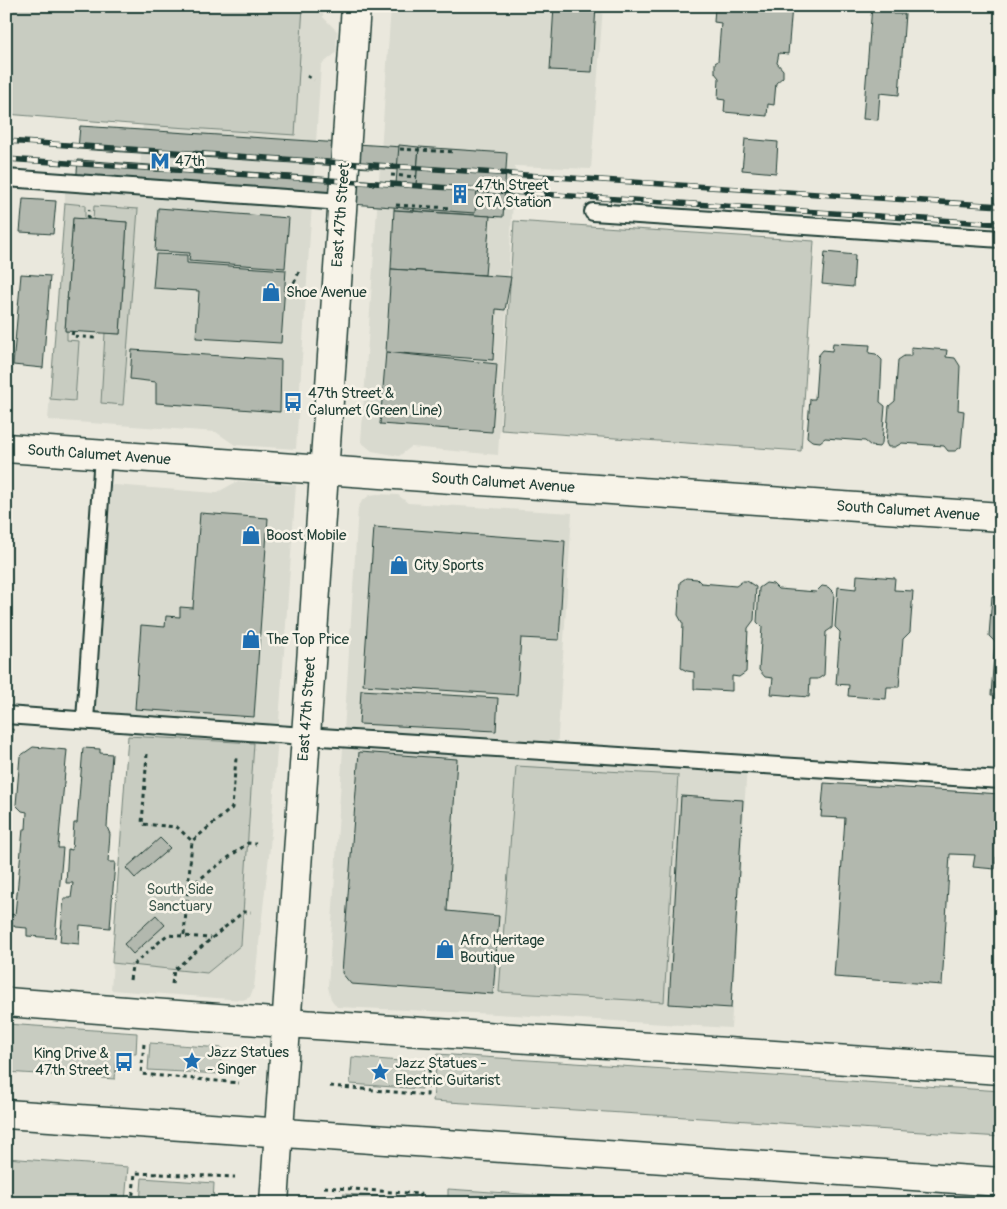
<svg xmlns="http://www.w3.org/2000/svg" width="1007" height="1209" viewBox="0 0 1007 1209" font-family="Pangolin,sans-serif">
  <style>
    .built { fill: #d9dacf }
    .green { fill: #c8ccc1; stroke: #74847a }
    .building { fill: #b2b8ae; stroke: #1f3d34 }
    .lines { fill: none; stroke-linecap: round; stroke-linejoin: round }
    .service-casing { stroke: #1f3d34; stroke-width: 20 }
    .minor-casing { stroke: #1f3d34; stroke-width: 31 }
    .tertiary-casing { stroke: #1f3d34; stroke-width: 31 }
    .secondary-casing { stroke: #1f3d34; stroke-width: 31 }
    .path { stroke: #1f3d34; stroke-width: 3; stroke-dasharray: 4 4; stroke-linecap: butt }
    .service { stroke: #f7f3e8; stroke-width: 16 }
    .minor { stroke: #f7f3e8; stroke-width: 28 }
    .tertiary { stroke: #f7f3e8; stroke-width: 28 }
    .secondary { stroke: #f7f3e8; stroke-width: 28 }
    .rail-casing { stroke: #1f3d34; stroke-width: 5.5 }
    .rail { stroke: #f7f3e8; stroke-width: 4; stroke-dasharray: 11; stroke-linecap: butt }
    .labels { text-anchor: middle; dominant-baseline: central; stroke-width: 5; stroke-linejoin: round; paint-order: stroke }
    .poi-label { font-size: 15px; fill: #1f3d34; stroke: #f7f3e8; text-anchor: start }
    .street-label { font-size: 15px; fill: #1f3d34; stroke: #f7f3e8 }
    .park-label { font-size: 15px; fill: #415a50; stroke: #f7f3e8 }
  </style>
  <rect width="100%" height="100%" fill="#eae8dd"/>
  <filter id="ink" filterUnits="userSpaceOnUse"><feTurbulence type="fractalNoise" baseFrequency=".02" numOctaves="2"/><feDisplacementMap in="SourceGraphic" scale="10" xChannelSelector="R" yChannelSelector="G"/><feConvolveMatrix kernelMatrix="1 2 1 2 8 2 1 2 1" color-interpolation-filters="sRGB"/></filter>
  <g filter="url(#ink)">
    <g class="built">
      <path d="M150 6H324L323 17 337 31 336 53 321 65 296 449 235 445 216 432 48 420 65 203V182L139 187Z"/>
      <path d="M391 6H603L591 169 515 166 498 455 411 447 399 456 372 451 361 442Z"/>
      <path d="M238 481 296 485 270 847 254 987 250 997 243 1000 111 990 129 724 85 720 101 484 216 493Z"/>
      <path d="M377 494 398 495 408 503 572 513 557 751 747 764 731 1028 497 1014 337 1007 331 999 328 987 358 508 362 501 370 495Z"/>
    </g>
    <g class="green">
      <path d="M6 6H303L295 135 143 125 6 114Z"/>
      <path d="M65 203 85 205V219H73L65 330 67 331V340L79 341 75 401 50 399Z"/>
      <path d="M94 206 138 209 123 405 101 403 105 333 120 334 127 222 93 220Z"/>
      <path d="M514 221 814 241 801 451 501 430Z"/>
      <path d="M128 736 254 743 241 945 207 973 112 963Z"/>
      <path d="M516 766 678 775 664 1002 499 992Z"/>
      <path d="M6 1024 137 1033 136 1054 117 1053 115 1079 6 1072Z"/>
      <path d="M150 1043 222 1048 220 1074 148 1070Z"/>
      <path d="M437 1054 1001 1091V1137L433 1101Z"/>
      <path d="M352 1057 424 1063 422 1089 350 1084Z"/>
      <path d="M6 1158 128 1167 125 1203H6Z"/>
      <path d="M142 1178 214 1183 213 1203H140Z"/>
      <path d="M448 1189 651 1203H448Z"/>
      <path d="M343 1194 415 1198V1203H343Z"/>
    </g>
    <g class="building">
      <path d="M554 6H596L592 72 550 70Z"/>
      <path d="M715 6H792L788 54 779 53 777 63 783 70V77L776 83 774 105 768 104 767 116 724 112 725 100 718 99 719 78 715 73V63L718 61 721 23 714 22Z"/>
      <path d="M872 6H893V14H905L899 95 880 93 878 120 863 119Z"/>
      <path d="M80 126 479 152 477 175 78 149Z"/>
      <path d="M745 139 778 142 776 173 742 170Z"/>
      <path d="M399 145 419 147 414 211 394 210Z"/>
      <path d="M419 147 507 153 503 217 414 211Z"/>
      <path d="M78 160 477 188 475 213 76 184Z"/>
      <path d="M23 199 56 201 53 234 20 232Z"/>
      <path d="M158 208 289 218 285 268 189 261 190 253 155 251Z"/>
      <path d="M394 210 490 216 485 275 391 269Z"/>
      <path d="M73 218 127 222 120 334 65 331Z"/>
      <path d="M825 252 855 255 853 287 822 284Z"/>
      <path d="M156 254 187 255V263L286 270 281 343 196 338 199 291 153 288Z"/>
      <path d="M391 269 511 277 505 310 496 309 493 360 386 352Z"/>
      <path d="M21 274 50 276 43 368 13 365Z"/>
      <path d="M833 343 870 345 869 353 876 354 882 360 880 402 885 406 882 443 879 447 871 446 865 441 825 438 820 442 812 441 807 437 810 399H815L818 356 823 350 832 351Z"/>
      <path d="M911 347 947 350 946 357 955 358 960 366 958 410 964 411 961 447 955 451H948L944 446 902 443 895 447H888L886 443 889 406 895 401 898 360 904 356H911Z"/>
      <path d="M132 350 281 360 280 412 156 403V382L130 379Z"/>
      <path d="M386 352 497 364 492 432 380 424Z"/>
      <path d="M200 513 268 518 254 717 135 709 141 625 165 627 166 616 180 617V607L193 608Z"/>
      <path d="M374 527 565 541 559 640 521 638 517 695 363 685Z"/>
      <path d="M857 575 895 578 894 590 913 591 910 632 903 639 899 687H887L886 699 848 696 849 685 836 684 840 632 835 627 838 587 856 589Z"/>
      <path d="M686 578 697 579 701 583 736 586 743 581H747L756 587 754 620 748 628 746 672 739 677 732 676V691L694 689V672L687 671 681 668 683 624 678 615 680 582Z"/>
      <path d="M766 583 773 584 778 589 816 592 822 586 828 587 834 593 832 628 826 632 824 675 818 679H810L809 697 771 694 773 678 765 677 759 670 762 627 757 622 759 588Z"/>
      <path d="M992 596 1001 597V695H991L995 642 989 636Z"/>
      <path d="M361 690 498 698 496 731 359 724Z"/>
      <path d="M6 729H13L9 785H6Z"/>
      <path d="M33 747 67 750 58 848H63L55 938 27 936V928L15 927 10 920 11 914 15 915 23 829H26L27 812 22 811 16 805 20 756Z"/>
      <path d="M83 748 100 749V753L112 754 107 827 110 834 108 862H115L110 928 80 925 79 944 60 942 64 898H71L73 883H66L68 849 72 850 74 823H77Z"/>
      <path d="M359 752 457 759 447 911 499 916 493 994 351 984 342 973Z"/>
      <path d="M824 783 1001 794V857H996L995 869 973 867 975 855 950 854 942 985 834 977 845 818 821 817Z"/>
      <path d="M681 796 743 800 731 1008 669 1004Z"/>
      <path d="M160 838 170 848 135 878 126 868Z"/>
      <path d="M156 915 165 925 133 954 124 944Z"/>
    </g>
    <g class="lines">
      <g class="service-casing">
        <g id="service">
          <path d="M6 178 342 202"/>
          <path d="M593 212 1001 239"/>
          <path d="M6 715 305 736 1001 780"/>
          <path d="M85 720 103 455"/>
        </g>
      </g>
      <g class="minor-casing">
        <g id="minor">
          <path d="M6 448 1001 517"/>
          <path d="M6 1002 286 1023 1001 1070"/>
        </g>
      </g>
      <g class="tertiary-casing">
        <path id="tertiary" d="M6 1114 1001 1182"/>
      </g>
      <g class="secondary-casing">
        <path id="secondary" d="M274 1203 356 6"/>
      </g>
      <g class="path">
        <path d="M307 76 314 80"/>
        <path d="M400 149 455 152"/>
        <path d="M391 175 417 177"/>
        <path d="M396 205 452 208"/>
        <path d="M88 219 89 210"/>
        <path d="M294 283 299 272"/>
        <path d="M73 331 72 336 95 338"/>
        <path d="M147 754 142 824 177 827 192 841"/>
        <path d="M189 887 248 843 256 844"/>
        <path d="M184 935 192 841 232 808 236 758"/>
        <path d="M130 980 132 966 167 935 211 938"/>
        <path d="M172 984 174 970 243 912H251"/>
        <path d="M144 1044 141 1074 239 1083"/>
        <path d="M330 1086 427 1095 430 1064"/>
        <path d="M324 1187 420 1194 419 1203"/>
        <path d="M132 1203 135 1173 235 1177"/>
      </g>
      <use href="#service" class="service"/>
      <use href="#minor" class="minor"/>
      <use href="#tertiary" class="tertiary"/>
      <use href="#secondary" class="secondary"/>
      <g class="rail-casing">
        <g id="rail">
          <path d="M6 141 1001 206"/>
          <path d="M6 159 1001 224"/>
        </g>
      </g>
      <use href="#rail" class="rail"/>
    </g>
  </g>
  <defs>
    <g id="metro-bare" transform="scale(1.5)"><path d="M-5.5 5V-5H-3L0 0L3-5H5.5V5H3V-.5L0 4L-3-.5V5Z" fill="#1f6fb2" stroke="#f7f3e8" stroke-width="2.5" paint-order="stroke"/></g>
    <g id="building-bare" transform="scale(1.5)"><path d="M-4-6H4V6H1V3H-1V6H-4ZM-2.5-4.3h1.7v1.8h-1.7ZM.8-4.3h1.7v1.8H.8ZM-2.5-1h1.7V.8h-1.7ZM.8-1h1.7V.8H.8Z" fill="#1f6fb2" stroke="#f7f3e8" stroke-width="2.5" paint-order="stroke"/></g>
    <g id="shop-bare" transform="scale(1.5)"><path d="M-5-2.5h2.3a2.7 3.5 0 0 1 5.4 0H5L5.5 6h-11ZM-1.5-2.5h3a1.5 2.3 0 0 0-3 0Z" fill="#1f6fb2" stroke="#f7f3e8" stroke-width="2.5" paint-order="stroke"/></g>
    <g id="bus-bare" transform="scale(1.5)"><path d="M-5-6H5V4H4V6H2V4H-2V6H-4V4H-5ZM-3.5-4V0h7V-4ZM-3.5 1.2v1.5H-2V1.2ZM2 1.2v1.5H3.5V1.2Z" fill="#1f6fb2" stroke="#f7f3e8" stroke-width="2.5" paint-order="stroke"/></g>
    <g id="sight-bare" transform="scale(1.5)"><path d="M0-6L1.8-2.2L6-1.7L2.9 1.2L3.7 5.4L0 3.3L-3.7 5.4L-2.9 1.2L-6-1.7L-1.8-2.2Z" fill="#1f6fb2" stroke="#f7f3e8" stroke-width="2.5" paint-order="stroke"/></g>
  </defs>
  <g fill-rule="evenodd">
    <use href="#metro-bare" x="160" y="161"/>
    <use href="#building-bare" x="460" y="194"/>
    <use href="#shop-bare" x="271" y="292"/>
    <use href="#bus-bare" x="293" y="402"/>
    <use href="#shop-bare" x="251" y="535"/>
    <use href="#shop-bare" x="399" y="565"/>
    <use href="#shop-bare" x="251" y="639"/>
    <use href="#shop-bare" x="445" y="949"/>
    <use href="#sight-bare" x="192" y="1061"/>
    <use href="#bus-bare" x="124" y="1062"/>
    <use href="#sight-bare" x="380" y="1072"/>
  </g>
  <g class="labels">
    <g class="poi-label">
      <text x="175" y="161">47th</text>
      <text x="475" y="185">47th Street<tspan x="475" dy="17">CTA Station</tspan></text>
      <text x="286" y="292">Shoe Avenue</text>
      <text x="308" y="393">47th Street &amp;<tspan x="308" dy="17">Calumet (Green Line)</tspan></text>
      <text x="266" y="535">Boost Mobile</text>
      <text x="414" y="565">City Sports</text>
      <text x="266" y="639">The Top Price</text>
      <text x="460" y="940">Afro Heritage<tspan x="460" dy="17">Boutique</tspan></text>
      <text x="207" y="1052">Jazz Statues<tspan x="207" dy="17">- Singer</tspan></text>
      <text x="109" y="1053" text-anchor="end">King Drive &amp;<tspan x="109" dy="17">47th Street</tspan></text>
      <text x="395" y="1063">Jazz Statues -<tspan x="395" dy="17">Electric Guitarist</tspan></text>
    </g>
    <g class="street-label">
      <text transform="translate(341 215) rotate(-86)">East 47th Street</text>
      <text transform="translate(99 455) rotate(4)">South Calumet Avenue</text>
      <text transform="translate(503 483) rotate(4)">South Calumet Avenue</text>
      <text transform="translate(908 511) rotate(4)">South Calumet Avenue</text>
      <text transform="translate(307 709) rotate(-86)">East 47th Street</text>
    </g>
    <g class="park-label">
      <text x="180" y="889">South Side<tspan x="180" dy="17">Sanctuary</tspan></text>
    </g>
  </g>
  <rect width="1007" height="1209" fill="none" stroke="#f7f3e8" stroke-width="25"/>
  <rect x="12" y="12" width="982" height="1184" fill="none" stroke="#1f3d34" stroke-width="2" filter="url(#ink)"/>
</svg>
